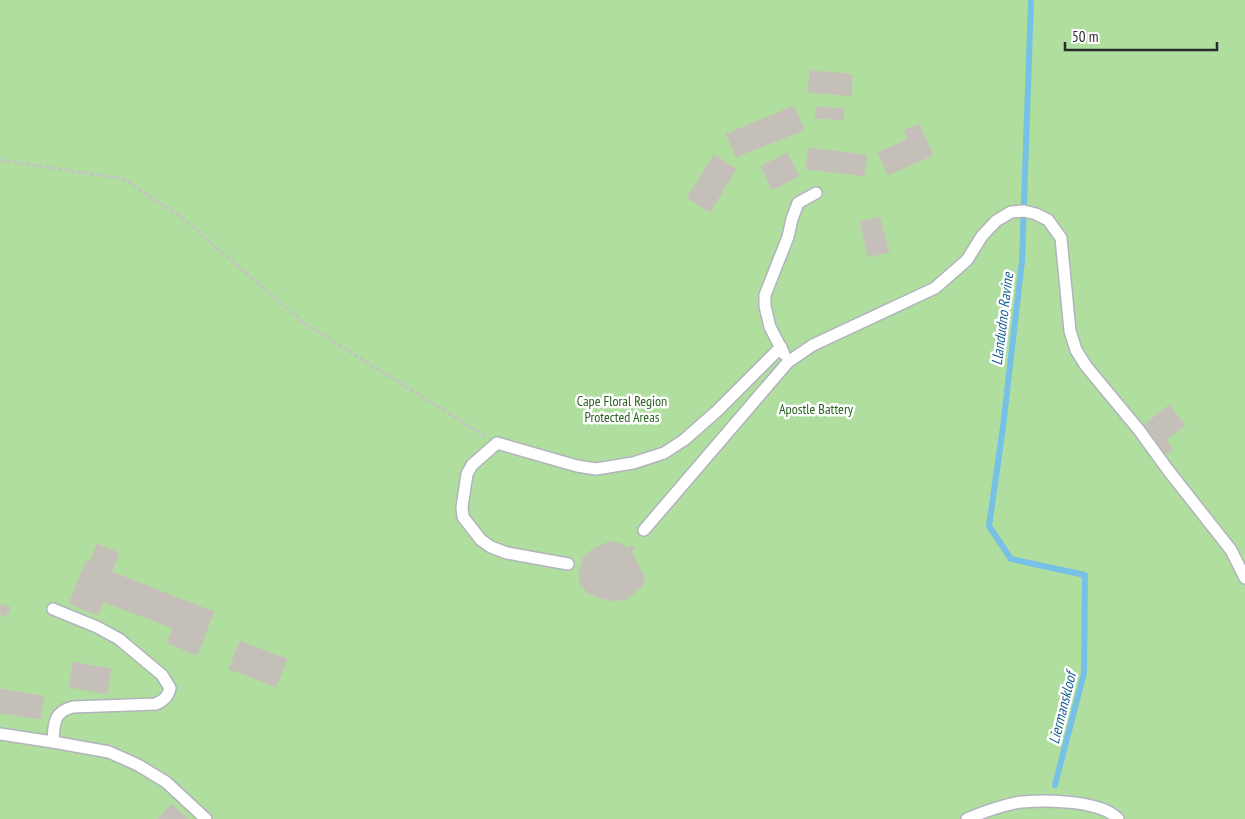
<svg xmlns="http://www.w3.org/2000/svg" width="1245" height="819" viewBox="0 0 1245 819" font-family="'PT Sans Narrow',sans-serif">
  <style>
    .green { fill: #afde9e }
    .lines { fill: none; stroke-linecap: round; stroke-linejoin: round }
    .stream { stroke: #78c1e6; stroke-width: 6 }
    .building { fill: #c4c0b9; stroke: #c7c2b7 }
    .service-casing { stroke: #b1b3bd; stroke-width: 14 }
    .path { stroke: #c3c3c3; stroke-width: 3; stroke-dasharray: 4 2.5; stroke-linecap: butt }
    .service { stroke: #fff; stroke-width: 11 }
    .labels { text-anchor: middle; dominant-baseline: central; stroke-width: 5; stroke-linejoin: round; paint-order: stroke }
    .park-label { font-size: 14px; fill: #29621f; stroke: #fff }
    .water-label { font-size: 15px; font-style: italic; fill: #175f92; stroke: #fff }
  </style>
  <rect width="100%" height="100%" fill="#ebe6de"/>
  <rect class="green" x="0" y="0" width="1245" height="819"/>
  <g class="lines">
    <path class="stream" d="M1031 0 1022 261 1003 427 989 526 1011 559 1085 575 1084 673 1055 785"/>
  </g>
  <g class="building">
    <path d="M810 71 852 74 851 96 808 92Z"/>
    <path d="M794 106 804 130 736 157 726 134Z"/>
    <path d="M816 107 844 109 843 120 815 118Z"/>
    <path d="M919 124 933 155 888 175 878 153 908 139 904 130Z"/>
    <path d="M809 148 867 155 864 176 806 169Z"/>
    <path d="M787 153 799 176 772 190 761 166Z"/>
    <path d="M714 155 736 169 710 212 687 198Z"/>
    <path d="M880 217 889 252 868 257 860 222Z"/>
    <path d="M1169 405 1185 425 1166 440 1173 449 1166 454 1143 426Z"/>
    <path d="M609 542 620 543 629 549 631 545 635 548 632 552 645 580 641 587 627 599 613 601 600 598 588 593 580 584 579 570 583 558 594 548Z"/>
    <path d="M97 544 119 553 112 572 214 612 197 655 167 643 173 628 103 602 98 615 69 604 86 561 90 562Z"/>
    <path d="M1 604 10 607 6 617 0 614Z"/>
    <path d="M240 641 287 659 276 687 229 669Z"/>
    <path d="M73 662 111 669 107 694 69 687Z"/>
    <path d="M0 689 44 696 40 719 0 713Z"/>
    <path d="M172 804 188 819H158Z"/>
  </g>
  <g class="lines">
    <g class="service-casing">
      <g id="service">
        <path d="M784 354 770 327 765 306V295L788 237 792 219 798 203 816 193"/>
        <path d="M644 530 788 362 813 345 935 288 967 260 982 236 996 221 1011 212 1024 211 1036 214 1048 220 1061 238 1070 331 1076 350 1086 366 1139 430 1168 470 1231 550 1245 578"/>
        <path d="M568 564 507 553 491 547 481 540 463 517 462 507 467 474 472 465 497 443 577 466 596 469 633 463 664 453 684 440 717 411 781 347"/>
        <path d="M53 609 97 627 119 639 162 675 170 688C168 697 164 700 156 704L73 707C53 712 54 724 53 742L109 752 138 765 166 782 206 819"/>
        <path d="M0 734 53 742"/>
        <path d="M967 819C980 813 1009 803 1022 802 1047 800 1101 800 1118 819"/>
      </g>
    </g>
    <path class="path" d="M0 160 124 179 181 217 304 323 485 436"/>
    <use href="#service" class="service"/>
  </g>
  <g class="labels">
    <g class="park-label">
      <text x="622" y="401">Cape Floral Region<tspan x="622" dy="16">Protected Areas</tspan></text>
      <text x="816" y="409">Apostle Battery</text>
    </g>
    <g class="water-label">
      <text transform="translate(1002 319) rotate(-83)">Llandudno Ravine</text>
      <text transform="translate(1062 708) rotate(-76)">Liermanskloof</text>
    </g>
  </g>
  <path d="M1065 42v8h152v-8" fill="none" stroke="#2a2a2a" stroke-width="2.5"/>
  <text x="1072" y="42" font-size="15" fill="#2a2a2a" stroke="#ffffff" stroke-width="4" paint-order="stroke">50 m</text>
</svg>
